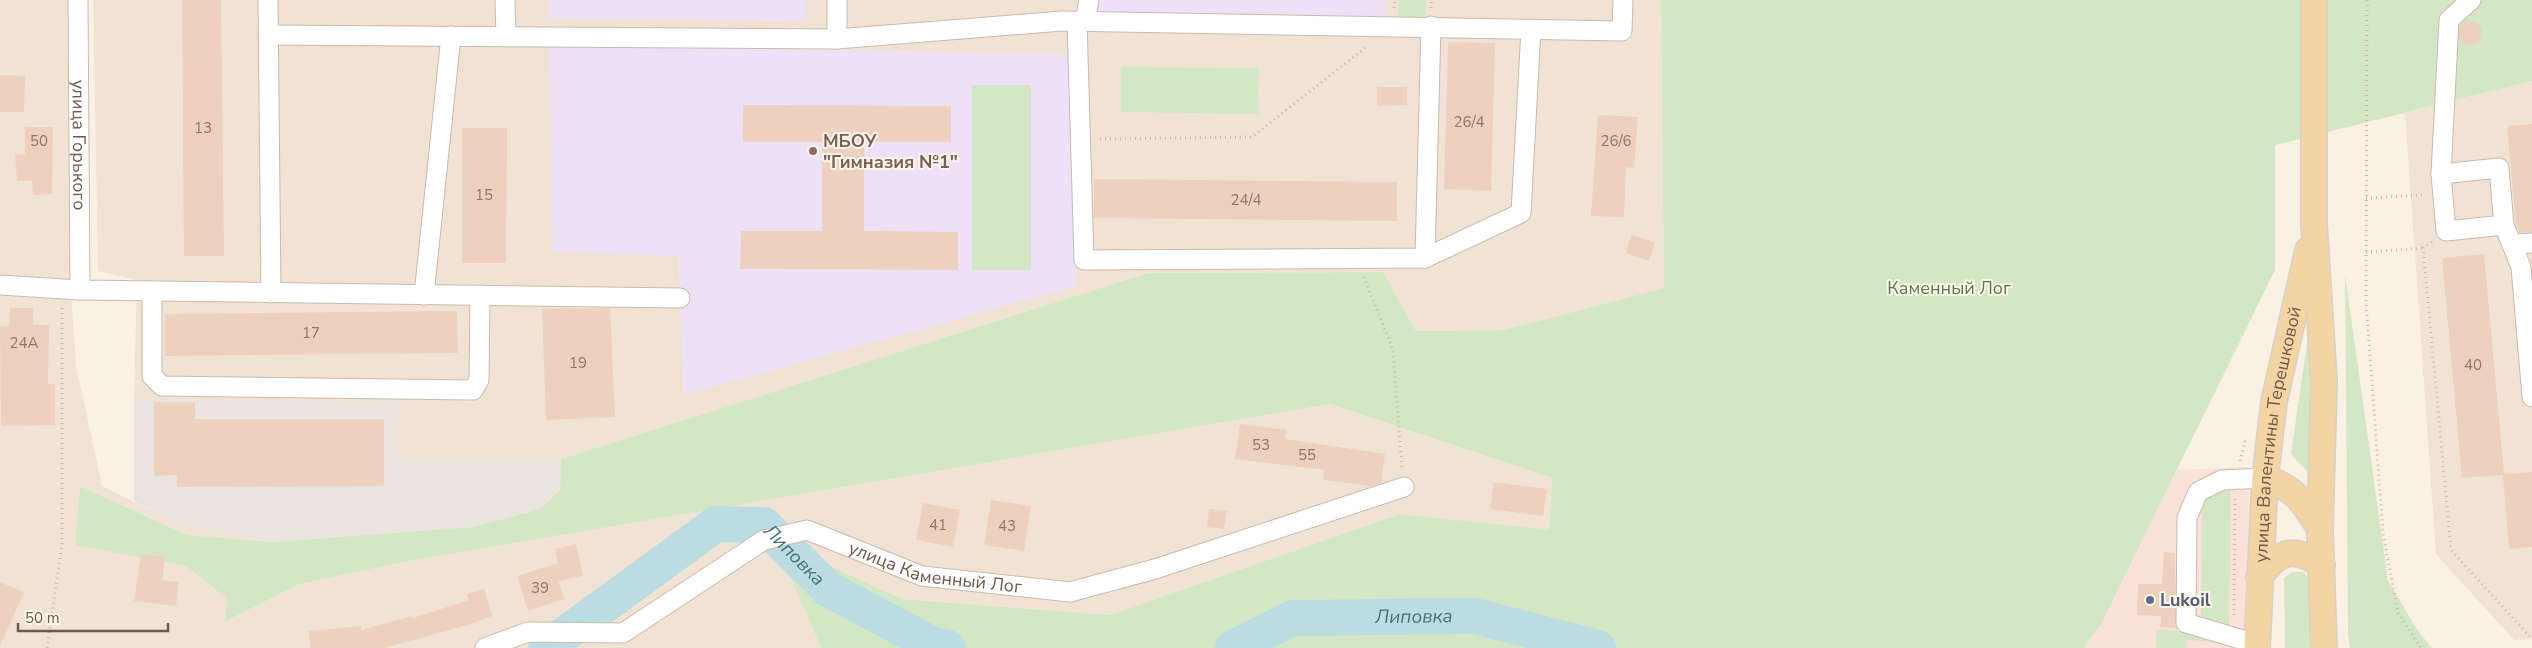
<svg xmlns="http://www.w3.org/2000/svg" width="2532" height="648" viewBox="0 0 2532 648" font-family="'Nunito Sans',sans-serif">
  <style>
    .residential { fill: #f1e3d3; fill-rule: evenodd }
    .commercial { fill: #fae2d9 }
    .industrial { fill: #eae4df }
    .education { fill: #eee1f7 }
    .green { fill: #d3e7c4 }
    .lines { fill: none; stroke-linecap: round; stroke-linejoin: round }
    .river { stroke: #bbdde2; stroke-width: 36 }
    .building { fill: #eed0be }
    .minor-casing { stroke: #cbb9ac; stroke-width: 21 }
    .major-casing { stroke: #d7d0cd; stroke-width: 28 }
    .path { stroke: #d2b4a2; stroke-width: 3; stroke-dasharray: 1 4; stroke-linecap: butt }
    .minor { stroke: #fff; stroke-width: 19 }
    .major { stroke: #f4d4a2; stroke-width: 25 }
    .education-dot { fill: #8d6e63; stroke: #fef6ea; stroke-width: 2 }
    .service-dot { fill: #5c6f8a; stroke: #fef6ea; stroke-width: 2 }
    .labels { text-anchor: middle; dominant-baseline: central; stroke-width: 4; stroke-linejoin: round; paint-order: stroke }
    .number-label { font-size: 15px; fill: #907668 }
    .education-label { font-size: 18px; font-weight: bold; fill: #785e54; stroke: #fef6ea; text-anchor: start }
    .street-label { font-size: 18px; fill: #71584c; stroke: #fef6ea }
    .park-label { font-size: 18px; fill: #587b48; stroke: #fef6ea }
    .service-label { font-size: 18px; font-weight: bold; fill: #4e5e75; stroke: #fef6ea; text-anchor: start }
    .water-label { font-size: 19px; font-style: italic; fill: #44737c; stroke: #fef6ea }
  </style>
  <rect width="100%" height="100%" fill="#faf1e4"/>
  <g class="residential">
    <path d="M0 0H67L71 291 76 365 102 486 175 522 271 542 187 535 80 486 75 544 186 566 227 599 226 622 300 584 409 561 1330 404 1552 478 1549 531 1400 514 1110 615 902 599 800 552 788 572 821 648H0Z"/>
    <path d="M93 0H550L549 18 806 21V0H1095L1385 17V0H1661L1664 288 1504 330 1416 331 1383 272 1148 273 561 459H399V402L134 398 137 280 98 271ZM551 44 1074 55 684 395 679 256Z"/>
    <path d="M2532 81V639L2514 640 2436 554 2405 113Z"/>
  </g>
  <path class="commercial" d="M2250 467 2246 648H2084L2101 624 2177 470Z"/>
  <path class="industrial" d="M134 398 399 402V459H561L560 489 540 509 472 527 271 542 175 522 134 501Z"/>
  <g class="education">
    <path d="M550 0H806V21L548 18Z"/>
    <path d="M1095 0H1385V18L1090 13Z"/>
    <path d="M550 44 1074 55 1076 286 684 395 679 256 553 252Z"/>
  </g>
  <g class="green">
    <path d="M1399 0H1426L1425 21H1398Z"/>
    <path d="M1661 0H2532V81L2275 145V270L2101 624 2084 648H821L788 572 800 552 902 599 1110 615 1400 514 1549 530 1552 478 1330 404 409 561 300 584 225 622 227 599 186 566 75 545 80 486 187 535 271 542 472 527 540 509 560 489 561 459 1148 273 1383 272 1416 331 1504 330 1664 288Z"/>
    <path d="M1121 67 1259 68 1258 114 1121 112Z"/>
    <rect x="972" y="85" width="59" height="185"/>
    <path d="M2345 274 2388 581 2418 631 2432 648H2350L2348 633Z"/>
    <path d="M2311 316 2316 481 2291 454Z"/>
    <path d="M2231 486 2229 628 2201 619 2202 501 2207 496Z"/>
    <path d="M2292 572H2304L2310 580 2311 648H2285L2284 578Z"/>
    <path d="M2156 630 2196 632 2221 641 2223 645 2215 642 2187 640 2186 648H2156Z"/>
  </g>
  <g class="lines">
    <g class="river">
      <path id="s1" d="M546 648 716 524 764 525 828 589 931 644 948 648"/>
      <path id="s2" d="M1233 648 1293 618 1475 616 1598 648"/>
    </g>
  </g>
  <g class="building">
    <path d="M182 0H221L224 256H184Z"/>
    <circle cx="2470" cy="33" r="12"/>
    <path d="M1448 42 1495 43 1491 191 1444 189Z"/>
    <path d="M0 75 25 76 24 112H0Z"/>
    <path d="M1377 87H1407V105L1377 106Z"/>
    <path d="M743 105 951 106V142H864V231L958 232V270L740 269 741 231H822V142H743Z"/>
    <path d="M1598 115 1638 117 1634 168 1626 167 1624 217 1591 216Z"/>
    <path d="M2532 124V232H2519L2516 225 2507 126Z"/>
    <path d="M25 127H53L52 194 33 195 32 181H17L15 154 25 155Z"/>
    <path d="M462 128H507L506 263H462Z"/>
    <path d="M1094 179 1397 182V221L1094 218Z"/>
    <path d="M1631 235 1655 242 1649 261 1626 253Z"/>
    <path d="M2484 254 2504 474 2532 472V547L2509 549 2503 475 2462 478 2442 258Z"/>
    <path d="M10 308H33V325H49L48 384H55V425L1 426 0 326H9Z"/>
    <path d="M610 308 615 417 546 420 542 309Z"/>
    <path d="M457 311 458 353 165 356V314Z"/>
    <path d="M154 402H195V419H384V486L177 487V475L154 476Z"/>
    <path d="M1240 424 1287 430 1285 439 1385 454 1381 483 1370 486 1323 480 1324 470 1235 459Z"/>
    <path d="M1494 482 1547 489 1543 516 1490 509Z"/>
    <path d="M991 500 1031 506 1024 551 984 545Z"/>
    <path d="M923 503 960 510 953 547 916 540Z"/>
    <path d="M1209 509 1227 511 1224 529 1207 527Z"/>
    <path d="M576 544 583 576 558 581 564 599 528 611 517 576 558 563 555 549Z"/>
    <path d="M2164 552 2175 553 2176 628 2160 627 2161 616 2137 615 2138 584H2162Z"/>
    <path d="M141 554 165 557 162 580 179 582 176 606 134 601Z"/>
    <path d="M0 582 24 592 0 646Z"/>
    <path d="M484 589 492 616 471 624 384 648H310L309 631 361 626V630L412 616 413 618 469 600 467 594Z"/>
  </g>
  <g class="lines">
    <g class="minor-casing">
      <g id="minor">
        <path id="s3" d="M78 0 80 290"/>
        <path d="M268 0 271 293"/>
        <path d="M505 0 506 36"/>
        <path d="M1077 21 1084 260 1425 258 1521 213 1531 29"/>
        <path d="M1085 21 1089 0"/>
        <path d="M268 35 837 39V0"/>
        <path d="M837 39 1062 21 1622 31 1623 0"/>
        <path d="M2441 174 2449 20 2471 0"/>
        <path d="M2504 225 2446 231 2441 174 2499 168 2504 225 2521 267 2532 397"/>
        <path d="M2512 244 2532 243"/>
        <path d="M1425 258 1431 26"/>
        <path d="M0 285 80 290 680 298"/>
        <path d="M152 291V376L162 386 473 390 479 380 480 295"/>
        <path d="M424 295 451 36"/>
        <path d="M2257 644 2186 623 2187 518 2198 492 2222 480 2265 478"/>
        <path id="s4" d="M485 648 528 632 623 633 764 540 807 530 922 576 1070 592 1155 569 1404 487"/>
      </g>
    </g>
    <g class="major-casing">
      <g id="major">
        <path d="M2314 0V224L2324 381 2320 529 2324 648"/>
        <path d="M2265 478C2295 488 2304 503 2320 529"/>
        <path d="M2259 577C2280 550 2293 546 2322 565"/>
        <path id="s5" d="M2257 648 2265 478 2274 402 2308 250"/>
      </g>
    </g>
    <g class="path">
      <path d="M2367 0 2366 301 2383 533 2398 613 2421 648"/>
      <path d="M1394 8 1395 0"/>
      <path d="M1431 8V0"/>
      <path d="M1100 139 1252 137 1365 48"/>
      <path d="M2366 198 2424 195"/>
      <path d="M2432 242 2423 248 2451 550 2532 639"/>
      <path d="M2366 252 2423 248"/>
      <path d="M1364 277 1393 350 1402 469"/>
      <path d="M2240 461 2246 437"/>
      <path d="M2234 615 2235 499"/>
      <path d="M47 648 62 545V307"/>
    </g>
    <use href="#minor" class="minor"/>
    <use href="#major" class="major"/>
  </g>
  <circle class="education-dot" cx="813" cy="151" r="5"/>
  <circle class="service-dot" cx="2150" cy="600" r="5"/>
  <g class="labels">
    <g class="number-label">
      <text x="1469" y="122">26/4</text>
      <text x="203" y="128">13</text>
      <text x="39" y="141">50</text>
      <text x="1616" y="141">26/6</text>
      <text x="484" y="195">15</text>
      <text x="1246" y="200">24/4</text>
      <text x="311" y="333">17</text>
      <text x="24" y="343">24А</text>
      <text x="578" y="363">19</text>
      <text x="2473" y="365">40</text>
      <text x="1261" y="445">53</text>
      <text x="1307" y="455">55</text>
      <text x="938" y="525">41</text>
      <text x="1007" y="526">43</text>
      <text x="540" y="588">39</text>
    </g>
    <g class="education-label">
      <text x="823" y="141">МБОУ<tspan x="823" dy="21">"Гимназия №1"</tspan></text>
    </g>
    <g class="street-label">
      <text stroke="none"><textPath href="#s3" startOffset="145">улица Горького</textPath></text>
      <text stroke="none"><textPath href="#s5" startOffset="215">улица Валентины Терешковой</textPath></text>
      <text stroke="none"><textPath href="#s4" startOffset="489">улица Каменный Лог</textPath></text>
    </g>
    <g class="park-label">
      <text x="1949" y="288">Каменный Лог</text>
    </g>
    <g class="service-label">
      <text x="2160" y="600">Lukoil</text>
    </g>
    <g class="water-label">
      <text stroke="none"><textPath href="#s1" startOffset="301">Липовка</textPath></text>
      <text stroke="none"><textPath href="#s2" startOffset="188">Липовка</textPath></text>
    </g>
  </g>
  <path d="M18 623v8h150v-8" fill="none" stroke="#71584c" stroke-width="2.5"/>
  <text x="25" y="623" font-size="15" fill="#71584c" stroke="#fef6ea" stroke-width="4" paint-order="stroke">50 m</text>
</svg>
